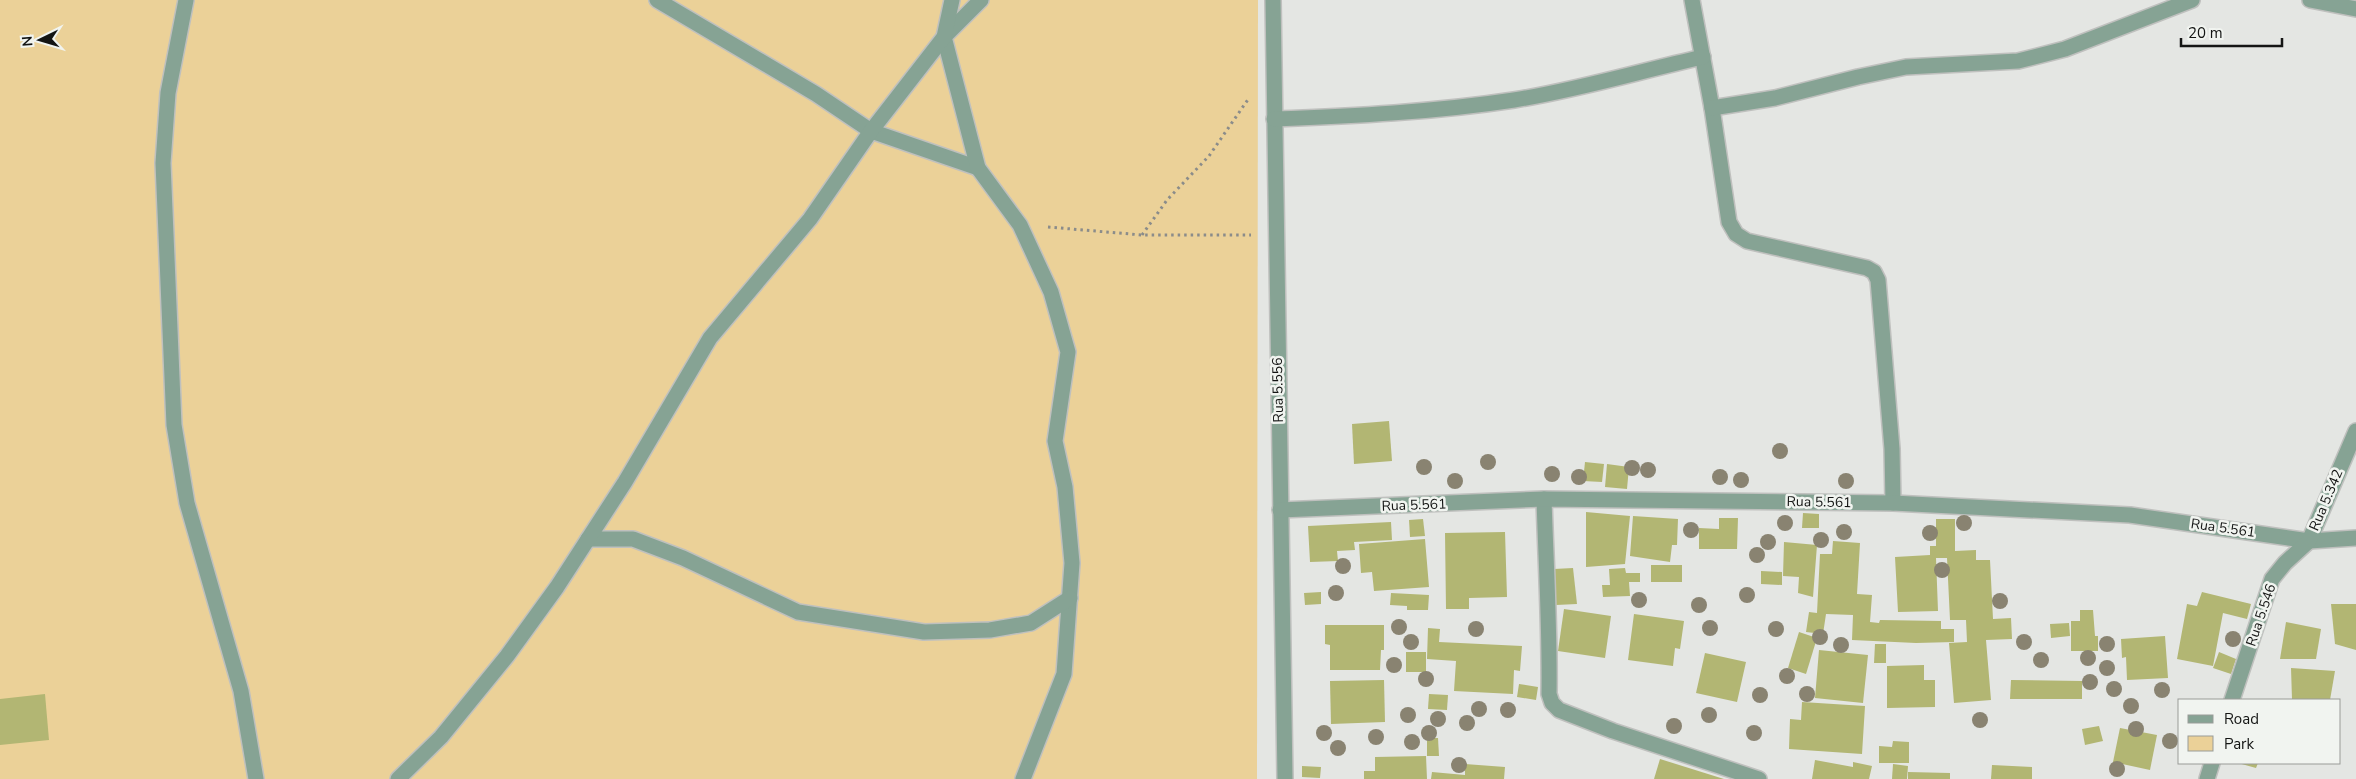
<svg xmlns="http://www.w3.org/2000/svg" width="2356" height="779" viewBox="0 0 2356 779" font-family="'Nunito Sans',sans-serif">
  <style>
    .green { fill: #ebd198 }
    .building { fill: #b2b673 }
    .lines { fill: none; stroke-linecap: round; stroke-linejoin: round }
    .minor-casing { stroke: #bfc0be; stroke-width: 18 }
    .path { stroke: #8b8c8a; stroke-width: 3; stroke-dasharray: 2.5 4; stroke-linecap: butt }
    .minor { stroke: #86a394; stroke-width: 15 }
    .tree { fill: #898371 }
    .labels { text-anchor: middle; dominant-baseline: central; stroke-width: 5; stroke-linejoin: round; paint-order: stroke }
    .street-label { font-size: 14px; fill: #141514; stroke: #f1f4f0 }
  </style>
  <rect width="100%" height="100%" fill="#e4e6e3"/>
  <path class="green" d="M0 0H1258L1257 779H0Z"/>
  <g class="building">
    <path d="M1389 421 1392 461 1354 464 1352 424Z"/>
    <path d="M1585 462 1604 464 1602 482 1583 481Z"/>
    <path d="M1607 464 1629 467 1627 489 1605 487Z"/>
    <path d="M1586 512 1630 516 1625 564 1586 567Z"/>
    <path d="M1803 513 1819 514V528H1802Z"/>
    <path d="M1633 516 1678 519 1677 545H1672L1670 562 1630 556Z"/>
    <path d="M1719 518H1738L1737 549H1699V528L1719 529Z"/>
    <path d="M1423 519 1425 536 1410 537 1409 520Z"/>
    <path d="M1936 519H1955V551L1976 550V560H1990L1993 619 2011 618 2012 639 1986 640 1991 700 1954 703 1949 643 1967 642 1966 620H1950L1947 558H1936L1938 611 1898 612 1895 557 1930 555V546H1936Z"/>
    <path d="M1391 522 1392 540 1354 542 1355 550 1337 551 1338 561 1310 562 1308 526Z"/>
    <path d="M1505 532 1507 597 1469 598V609H1446L1445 533Z"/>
    <path d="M1425 539 1429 587 1374 591 1372 572 1361 573 1359 544Z"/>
    <path d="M1833 541 1860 543 1857 594 1872 595 1870 622 1879 623 1880 620 1941 621V629H1954V642L1916 643 1852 640 1853 615 1826 614 1823 634 1806 632 1809 612 1817 613 1820 554H1832Z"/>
    <path d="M1784 542 1817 545 1813 597 1798 593 1799 577 1783 576Z"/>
    <rect x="1651" y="565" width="31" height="17"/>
    <path d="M1573 568 1577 604 1556 605 1554 569Z"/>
    <path d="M1625 568 1626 573H1640V582H1629L1630 596 1603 597 1602 585H1610L1609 569Z"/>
    <path d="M1761 571 1782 572V585L1761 584Z"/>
    <path d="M1321 592V604L1305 605 1304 593Z"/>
    <path d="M2202 592 2251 604 2247 619 2223 613 2213 666 2177 659 2187 604 2197 606Z"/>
    <path d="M1391 593 1429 595 1428 610H1407V606L1390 605Z"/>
    <path d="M2331 604H2356V650L2335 644Z"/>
    <path d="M1564 609 1611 616 1605 658 1558 651Z"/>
    <path d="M2080 610H2093L2095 636H2098V651H2071V621H2080Z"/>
    <path d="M1634 614 1684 621 1680 649 1675 648 1673 666 1628 660Z"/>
    <path d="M2286 622 2321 629 2316 659H2280Z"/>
    <path d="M2069 623 2070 636 2051 638 2050 624Z"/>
    <path d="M1325 625H1384V650H1381L1380 670H1330V645L1325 644Z"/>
    <path d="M1428 628 1440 629 1439 642 1522 646 1520 671 1514 670 1513 694 1454 691 1456 661 1427 659Z"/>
    <path d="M1799 632 1817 638 1806 674 1788 668Z"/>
    <path d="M2165 636 2168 678 2127 680 2126 657 2122 658 2121 639Z"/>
    <path d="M1875 644H1886V663H1874Z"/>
    <path d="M1819 650 1868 655 1863 703 1815 698Z"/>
    <rect x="1406" y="652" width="20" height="20"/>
    <path d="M2219 652 2236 659 2231 674 2213 668Z"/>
    <path d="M1705 653 1746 662 1737 702 1696 693Z"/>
    <path d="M1924 665V680H1935V707L1887 708V666Z"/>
    <path d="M2291 668 2335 671 2330 700H2292Z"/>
    <path d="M1384 680 1385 722 1331 724 1330 681Z"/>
    <path d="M2011 680 2082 681V699H2010Z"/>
    <path d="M1519 684 1538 687 1536 700 1517 697Z"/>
    <path d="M45 694 49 740 0 745V699Z"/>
    <path d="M1429 694 1448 695 1447 710 1428 709Z"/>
    <path d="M1802 702 1865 706 1862 754 1789 749 1790 719 1801 720Z"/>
    <path d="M2099 726 2103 741 2085 745 2082 729Z"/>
    <path d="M2120 728 2157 735 2150 770 2113 762Z"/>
    <path d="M1427 738H1438L1439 756H1427Z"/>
    <path d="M1893 741 1909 742V763H1879V746L1892 747Z"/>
    <path d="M1426 756 1427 779H1364V771H1375V757Z"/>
    <path d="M1660 759 1724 779H1654Z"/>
    <path d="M1815 760 1853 767V762L1872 766 1869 779H1812Z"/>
    <path d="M2238 763H2258L2256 768Z"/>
    <path d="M1465 764 1505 767 1504 779H1431L1432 772 1465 775Z"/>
    <path d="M1893 764 1908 766 1907 779H1892Z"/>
    <path d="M1992 765 2032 767V779H1991Z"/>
    <path d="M1302 766 1321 767 1320 778 1302 777Z"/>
    <path d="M1908 772 1950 773V779H1908Z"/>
  </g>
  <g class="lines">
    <g class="minor-casing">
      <g id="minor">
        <path d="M186 0 168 93 163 163 174 425 187 503 241 691 256 779"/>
        <path d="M657 0 816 94 871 131 978 168"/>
        <path d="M981 0 944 37 978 168 1020 225 1051 292 1068 352 1055 441 1065 487 1072 563 1064 674 1023 779"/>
        <path d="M1273 0 1285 779"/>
        <path d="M1692 0 1712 108 1729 222 1736 234 1747 241 1867 268 1874 272 1878 280 1892 449 1893 503"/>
        <path d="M2310 0 2356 9"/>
        <path d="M1712 108 1775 98 1858 77 1906 67 2018 61 2065 49 2192 0"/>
        <path d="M1274 119C1354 116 1435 112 1514 100 1578 90 1640 71 1703 57"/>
        <path d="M1544 499C1546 564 1550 629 1549 694L1552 703 1559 710 1613 731 1759 779"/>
        <path d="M1280 510 1544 499 1893 503 2130 515 2309 541 2356 538"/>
        <path d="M588 539H633L683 558 798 612 924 632 990 630 1031 623 1070 598"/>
        <path d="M2232 700 2272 579 2285 563 2309 541 2356 431"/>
        <path d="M398 779 441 737 507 656 557 587 625 482 710 338 810 219 871 131 944 37 952 0"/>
        <path d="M2207 779 2212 763"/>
      </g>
    </g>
    <g class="path">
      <path d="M1048 227 1142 235H1251"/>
      <path d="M1142 235 1167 200 1209 156 1249 98"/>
    </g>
    <use href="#minor" class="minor"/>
  </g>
  <g class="tree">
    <circle cx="1780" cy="451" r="8"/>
    <circle cx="1488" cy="462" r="8"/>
    <circle cx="1424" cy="467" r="8"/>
    <circle cx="1632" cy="468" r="8"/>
    <circle cx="1648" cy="470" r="8"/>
    <circle cx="1552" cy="474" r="8"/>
    <circle cx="1579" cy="477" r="8"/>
    <circle cx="1720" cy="477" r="8"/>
    <circle cx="1741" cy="480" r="8"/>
    <circle cx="1455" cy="481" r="8"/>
    <circle cx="1846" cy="481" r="8"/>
    <circle cx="1785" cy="523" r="8"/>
    <circle cx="1964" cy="523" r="8"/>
    <circle cx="1691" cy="530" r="8"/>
    <circle cx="1844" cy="532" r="8"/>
    <circle cx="1930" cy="533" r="8"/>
    <circle cx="1821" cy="540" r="8"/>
    <circle cx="1768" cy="542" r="8"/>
    <circle cx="1757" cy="555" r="8"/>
    <circle cx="1343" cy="566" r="8"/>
    <circle cx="1942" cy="570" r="8"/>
    <circle cx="1336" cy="593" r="8"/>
    <circle cx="1747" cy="595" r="8"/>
    <circle cx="1639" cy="600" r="8"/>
    <circle cx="2000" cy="601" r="8"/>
    <circle cx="1699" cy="605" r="8"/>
    <circle cx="1399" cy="627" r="8"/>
    <circle cx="1710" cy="628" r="8"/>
    <circle cx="1476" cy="629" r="8"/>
    <circle cx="1776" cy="629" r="8"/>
    <circle cx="1820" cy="637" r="8"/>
    <circle cx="2233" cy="639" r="8"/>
    <circle cx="1411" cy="642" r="8"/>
    <circle cx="2024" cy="642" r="8"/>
    <circle cx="2107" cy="644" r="8"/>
    <circle cx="1841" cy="645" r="8"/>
    <circle cx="2088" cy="658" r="8"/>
    <circle cx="2041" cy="660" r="8"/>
    <circle cx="1394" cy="665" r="8"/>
    <circle cx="2107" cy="668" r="8"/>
    <circle cx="1787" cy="676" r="8"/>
    <circle cx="1426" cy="679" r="8"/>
    <circle cx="2090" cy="682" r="8"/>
    <circle cx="2114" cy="689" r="8"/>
    <circle cx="2162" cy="690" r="8"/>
    <circle cx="1807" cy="694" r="8"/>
    <circle cx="1760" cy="695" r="8"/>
    <circle cx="2131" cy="706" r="8"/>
    <circle cx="1479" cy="709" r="8"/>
    <circle cx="1508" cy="710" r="8"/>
    <circle cx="1408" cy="715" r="8"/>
    <circle cx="1709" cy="715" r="8"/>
    <circle cx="1438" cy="719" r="8"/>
    <circle cx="1980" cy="720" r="8"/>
    <circle cx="1467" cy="723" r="8"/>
    <circle cx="1674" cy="726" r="8"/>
    <circle cx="2136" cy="729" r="8"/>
    <circle cx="1324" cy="733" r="8"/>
    <circle cx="1429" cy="733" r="8"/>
    <circle cx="1754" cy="733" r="8"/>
    <circle cx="1376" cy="737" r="8"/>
    <circle cx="2170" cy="741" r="8"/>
    <circle cx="1412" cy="742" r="8"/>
    <circle cx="1338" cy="748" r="8"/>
    <circle cx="1459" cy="765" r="8"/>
    <circle cx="2117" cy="769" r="8"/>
  </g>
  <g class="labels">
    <g class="street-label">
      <text transform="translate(1278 390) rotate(-91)">Rua 5.556</text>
      <text transform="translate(2326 500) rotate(-67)">Rua 5.342</text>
      <text transform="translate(1819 502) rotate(1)">Rua 5.561</text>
      <text transform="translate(1414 505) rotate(-2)">Rua 5.561</text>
      <text transform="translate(2223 528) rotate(8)">Rua 5.561</text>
      <text transform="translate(2261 615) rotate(-71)">Rua 5.546</text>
    </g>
  </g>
  <rect x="2178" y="699" width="162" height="65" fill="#f1f4f0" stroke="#999b98"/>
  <rect x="2188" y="715" width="25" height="8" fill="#86a394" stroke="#999b98"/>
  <text x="2224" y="724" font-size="15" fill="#141514">Road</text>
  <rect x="2188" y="736" width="25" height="15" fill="#ebd198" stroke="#999b98"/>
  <text x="2224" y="749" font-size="15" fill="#141514">Park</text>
  <g transform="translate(40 40) rotate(265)" stroke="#f1f4f0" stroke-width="4" paint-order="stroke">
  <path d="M0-4L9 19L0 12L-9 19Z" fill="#141514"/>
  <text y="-8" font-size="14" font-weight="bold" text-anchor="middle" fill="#141514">N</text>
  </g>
  <path d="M2181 38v8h101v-8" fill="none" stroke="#141514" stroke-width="2.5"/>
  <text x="2188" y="38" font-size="15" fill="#141514" stroke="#f1f4f0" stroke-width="4" paint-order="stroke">20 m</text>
</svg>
